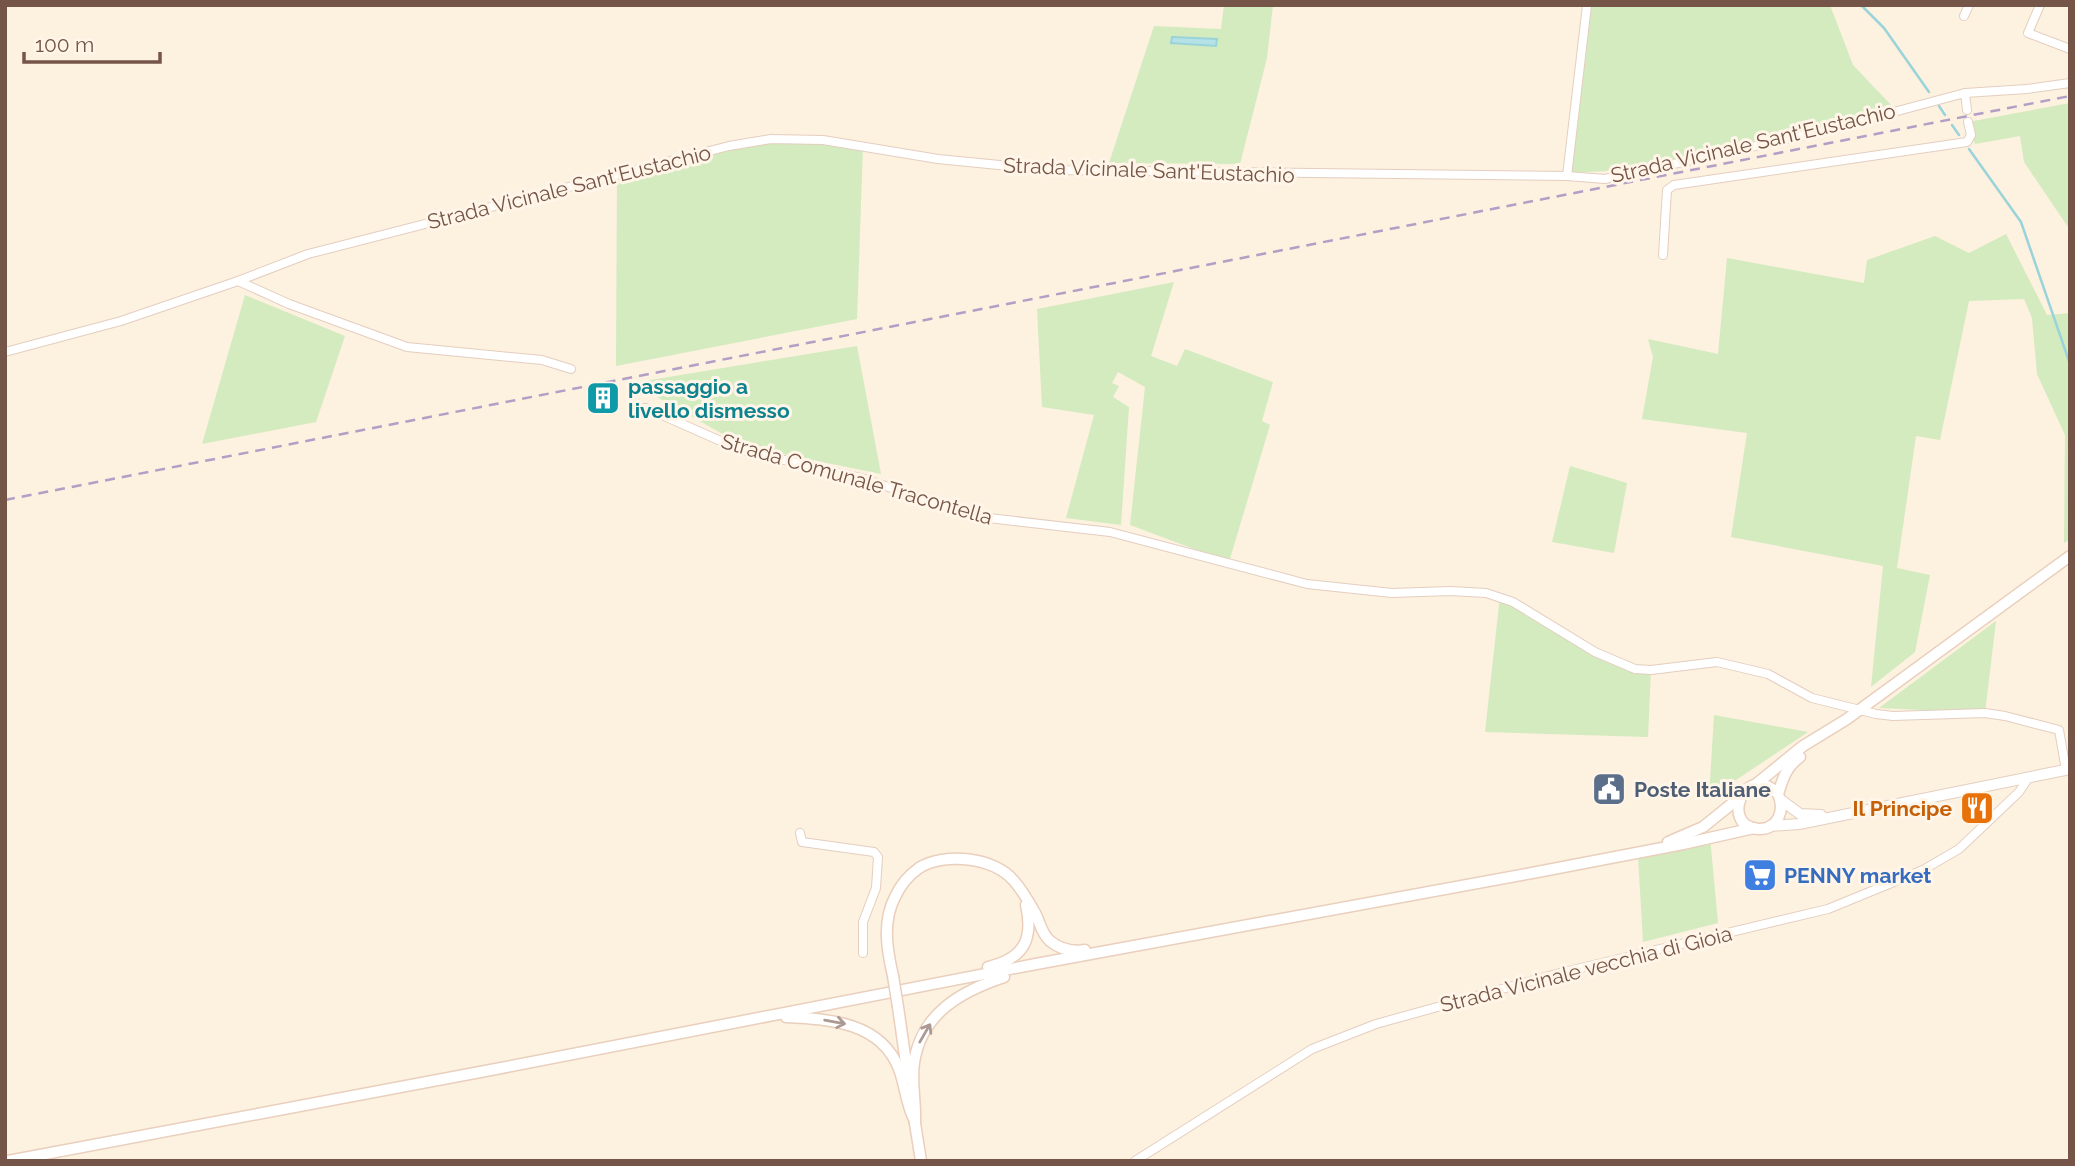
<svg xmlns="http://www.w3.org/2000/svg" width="2075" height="1166" viewBox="0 0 2075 1166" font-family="Raleway,sans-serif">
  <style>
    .green { fill: #d3ebbf }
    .water { fill: #b4e2e7; stroke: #9ad3d9; stroke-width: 2 }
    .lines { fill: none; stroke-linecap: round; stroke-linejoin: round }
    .stream { stroke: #9ad3d9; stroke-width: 2.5 }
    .minor-casing { stroke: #e4cebf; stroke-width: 10 }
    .tertiary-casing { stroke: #e4cebf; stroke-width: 12 }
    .secondary-casing { stroke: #e9cfbc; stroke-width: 13 }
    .minor { stroke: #fff; stroke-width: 8 }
    .tertiary { stroke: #fff; stroke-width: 10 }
    .secondary { stroke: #fff; stroke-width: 10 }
    .rail { stroke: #b29fc6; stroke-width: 2.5; stroke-dasharray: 10 7; stroke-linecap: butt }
    .secondary-bridge-casing { stroke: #e9cfbc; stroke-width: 13; stroke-linecap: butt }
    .secondary-bridge { stroke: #fff; stroke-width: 10 }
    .oneway { stroke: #ac9991 }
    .labels { text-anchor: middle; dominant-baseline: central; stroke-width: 6; stroke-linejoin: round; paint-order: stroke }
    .street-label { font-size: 21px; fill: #755547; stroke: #fff5e8 }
    .culture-label { font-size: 21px; font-weight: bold; fill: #0d838f; stroke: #fff5e8; text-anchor: start }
    .service-label { font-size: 21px; font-weight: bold; fill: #4e5e75; stroke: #fff5e8; text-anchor: start }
    .food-label { font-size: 21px; font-weight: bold; fill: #c56008; stroke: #fff5e8; text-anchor: end }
    .shop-label { font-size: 21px; font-weight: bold; fill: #366cbe; stroke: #fff5e8; text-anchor: start }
  </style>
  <rect width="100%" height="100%" fill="#fdf1e0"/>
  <g class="green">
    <path d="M1224 5H1273L1267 58 1240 164 1109 163 1154 26 1221 29Z"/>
    <path d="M1586 5H1830L1853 65 1892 106 1846 122 1731 149 1626 170 1568 173Z"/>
    <path d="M2070 103V230L2024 162 2020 136 1975 144 1968 122Z"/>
    <path d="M783 139 863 146 857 319 616 366 617 174 722 149Z"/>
    <path d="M2006 234 2047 315 2070 313V539L2064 543 2065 435 2037 374 2032 318 2024 299 1969 301 1940 440 1916 436 1897 568 1930 575 1915 652 1871 687 1883 566 1731 537 1747 433 1642 419 1653 357 1648 339 1718 354 1727 258 1864 283 1867 260 1935 236 1969 253Z"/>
    <path d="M1174 282 1151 356 1177 366 1185 349 1273 382 1262 421 1270 425 1229 562 1130 525 1145 387 1118 372 1112 383 1119 386 1113 397 1129 407 1121 525 1066 518 1094 415 1042 407 1037 309Z"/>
    <path d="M245 295 345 336 316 422 202 444Z"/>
    <path d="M857 346 881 474 744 446 632 383Z"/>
    <path d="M1570 466 1627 483 1614 553 1552 542Z"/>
    <path d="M1500 596 1589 649 1651 670 1648 737 1485 732Z"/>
    <path d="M1996 621 1985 713 1879 708Z"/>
    <path d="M1714 715 1808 732 1709 798Z"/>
    <path d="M1710 837 1718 923 1643 942 1638 856Z"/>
  </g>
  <path class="water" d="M1172 37 1217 39 1216 46 1171 43Z"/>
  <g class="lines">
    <g class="stream">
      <path d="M1861 5 1884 28 1929 92"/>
      <path d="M1939 106 1945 115"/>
      <path d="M1952 125 1959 135"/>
      <path d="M1969 149 2021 222 2070 364"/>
    </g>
    <g class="minor-casing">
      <g id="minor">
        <path d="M2040 5 2028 33 2070 49"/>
        <path d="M1964 16 1969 5"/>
        <path d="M1965 93 1967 110"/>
        <path d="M1567 176 1587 5"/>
        <path d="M1663 255 1667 190 1674 185 1967 142 1971 135 1968 122"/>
        <path d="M238 281 289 304 407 347 542 360 571 369"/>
        <path d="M5 352 121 321 238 281 308 254 729 146 771 139 823 140 938 159 1050 170 1567 176 1605 179 1815 133 1965 93 2027 89 2070 83"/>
        <path d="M632 410 646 408 741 450 861 478 980 517 1110 532 1307 584 1392 593 1451 591 1486 593 1513 602 1595 652 1635 669 1651 670 1717 662 1768 674 1812 698 1876 714 1893 716 1985 713 2005 716 2059 730 2066 770"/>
        <path d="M800 833 802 842 874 852 878 857 876 888 863 922V953"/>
        <path d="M1135 1161 1312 1049 1376 1024 1560 973 1828 909 1923 870 1959 849 2019 792 2029 777"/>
      </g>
    </g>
    <g class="tertiary-casing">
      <g id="tertiary">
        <path d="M1781 800 1800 814 1821 815"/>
        <path d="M1770 826 1799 824 2070 769"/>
      </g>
    </g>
    <g class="secondary-casing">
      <g id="secondary">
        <path d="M1755 785 1803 746 1847 719 2070 556"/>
        <path d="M1778 794C1745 760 1719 826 1758 829 1779 830 1785 809 1778 794 1783 778 1786 767 1800 757"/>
        <path d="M1668 842 1703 827 1739 798"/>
        <path d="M988 967C1023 959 1034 940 1026 905"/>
        <path d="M893 976C887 950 882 922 895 897 900 886 909 875 919 868 944 852 995 857 1014 881 1022 890 1029 902 1035 913 1040 922 1041 933 1050 941 1060 949 1073 952 1085 950"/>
        <path d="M898 1007 908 1077"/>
        <path d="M786 1017C829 1019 881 1022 899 1069 905 1085 906 1102 913 1117"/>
        <path d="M914 1117 921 1161"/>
        <path d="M915 1123C916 1103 911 1082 914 1063 921 1013 962 991 1004 977"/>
        <path d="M8 1161 496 1069 1036 964 1532 873 1683 844 1754 828"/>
      </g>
    </g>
    <use href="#minor" class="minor"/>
    <use href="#tertiary" class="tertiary"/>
    <use href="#secondary" class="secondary"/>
    <path class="rail" d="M5 500 2070 96"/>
    <g class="secondary-bridge-casing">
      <path id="secondary-bridge" d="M893 976 898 1007"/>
    </g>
    <use href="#secondary-bridge" class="secondary-bridge"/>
  </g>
  <defs><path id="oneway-shaft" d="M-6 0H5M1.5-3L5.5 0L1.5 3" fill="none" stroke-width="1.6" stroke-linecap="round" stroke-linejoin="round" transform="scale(1.75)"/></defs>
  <g class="oneway">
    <use href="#oneway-shaft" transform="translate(835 1022) rotate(10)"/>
    <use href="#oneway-shaft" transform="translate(925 1033) rotate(-60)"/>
  </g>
  <defs>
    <g id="building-square" transform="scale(1.75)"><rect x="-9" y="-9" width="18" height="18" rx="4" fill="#0f9aa8" stroke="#fff5e8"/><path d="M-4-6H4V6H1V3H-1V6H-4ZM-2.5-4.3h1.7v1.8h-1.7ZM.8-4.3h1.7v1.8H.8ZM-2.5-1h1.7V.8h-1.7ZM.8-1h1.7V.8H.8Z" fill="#fff"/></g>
    <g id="civic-square" transform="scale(1.75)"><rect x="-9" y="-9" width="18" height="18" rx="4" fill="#5c6f8a" stroke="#fff5e8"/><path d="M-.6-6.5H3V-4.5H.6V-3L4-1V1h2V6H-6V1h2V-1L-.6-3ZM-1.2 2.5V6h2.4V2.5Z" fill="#fff"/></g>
    <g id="restaurant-square" transform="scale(1.75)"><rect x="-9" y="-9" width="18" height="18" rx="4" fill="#e8710a" stroke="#fff5e8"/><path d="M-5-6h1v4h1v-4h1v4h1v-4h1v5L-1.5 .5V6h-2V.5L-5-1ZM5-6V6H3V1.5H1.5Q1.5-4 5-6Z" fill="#fff"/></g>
    <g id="supermarket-square" transform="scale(1.75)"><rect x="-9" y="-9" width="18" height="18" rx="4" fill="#3f7fe0" stroke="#fff5e8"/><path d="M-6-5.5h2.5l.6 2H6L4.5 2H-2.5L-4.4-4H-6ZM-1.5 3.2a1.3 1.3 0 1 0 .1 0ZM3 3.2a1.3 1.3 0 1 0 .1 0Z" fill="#fff"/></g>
  </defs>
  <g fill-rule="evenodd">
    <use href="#building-square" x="603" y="398"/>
    <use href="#civic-square" x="1609" y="789"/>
    <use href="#restaurant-square" x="1977" y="808"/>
    <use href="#supermarket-square" x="1760" y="875"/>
  </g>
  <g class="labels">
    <g class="street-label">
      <text transform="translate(1753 143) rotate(-13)">Strada Vicinale Sant'Eustachio</text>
      <text transform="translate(1149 170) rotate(2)">Strada Vicinale Sant'Eustachio</text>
      <text transform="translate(569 187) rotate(-14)">Strada Vicinale Sant'Eustachio</text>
      <text transform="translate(857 479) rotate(16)">Strada Comunale Tracontella</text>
      <text transform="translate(1586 969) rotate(-14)">Strada Vicinale vecchia di Gioia</text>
    </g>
    <g class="culture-label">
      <text x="628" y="386">passaggio a<tspan x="628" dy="24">livello dismesso</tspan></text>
    </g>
    <g class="service-label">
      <text x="1634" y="789">Poste Italiane</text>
    </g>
    <g class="food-label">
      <text x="1952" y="808">Il Principe</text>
    </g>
    <g class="shop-label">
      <text x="1784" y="875">PENNY market</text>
    </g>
  </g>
  <rect width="2075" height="1166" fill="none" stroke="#755547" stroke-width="14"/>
  <path d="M24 52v10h136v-10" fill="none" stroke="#755547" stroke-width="3.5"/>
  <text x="35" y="52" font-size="21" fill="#755547" stroke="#fff5e8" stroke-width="5" paint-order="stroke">100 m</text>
</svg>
